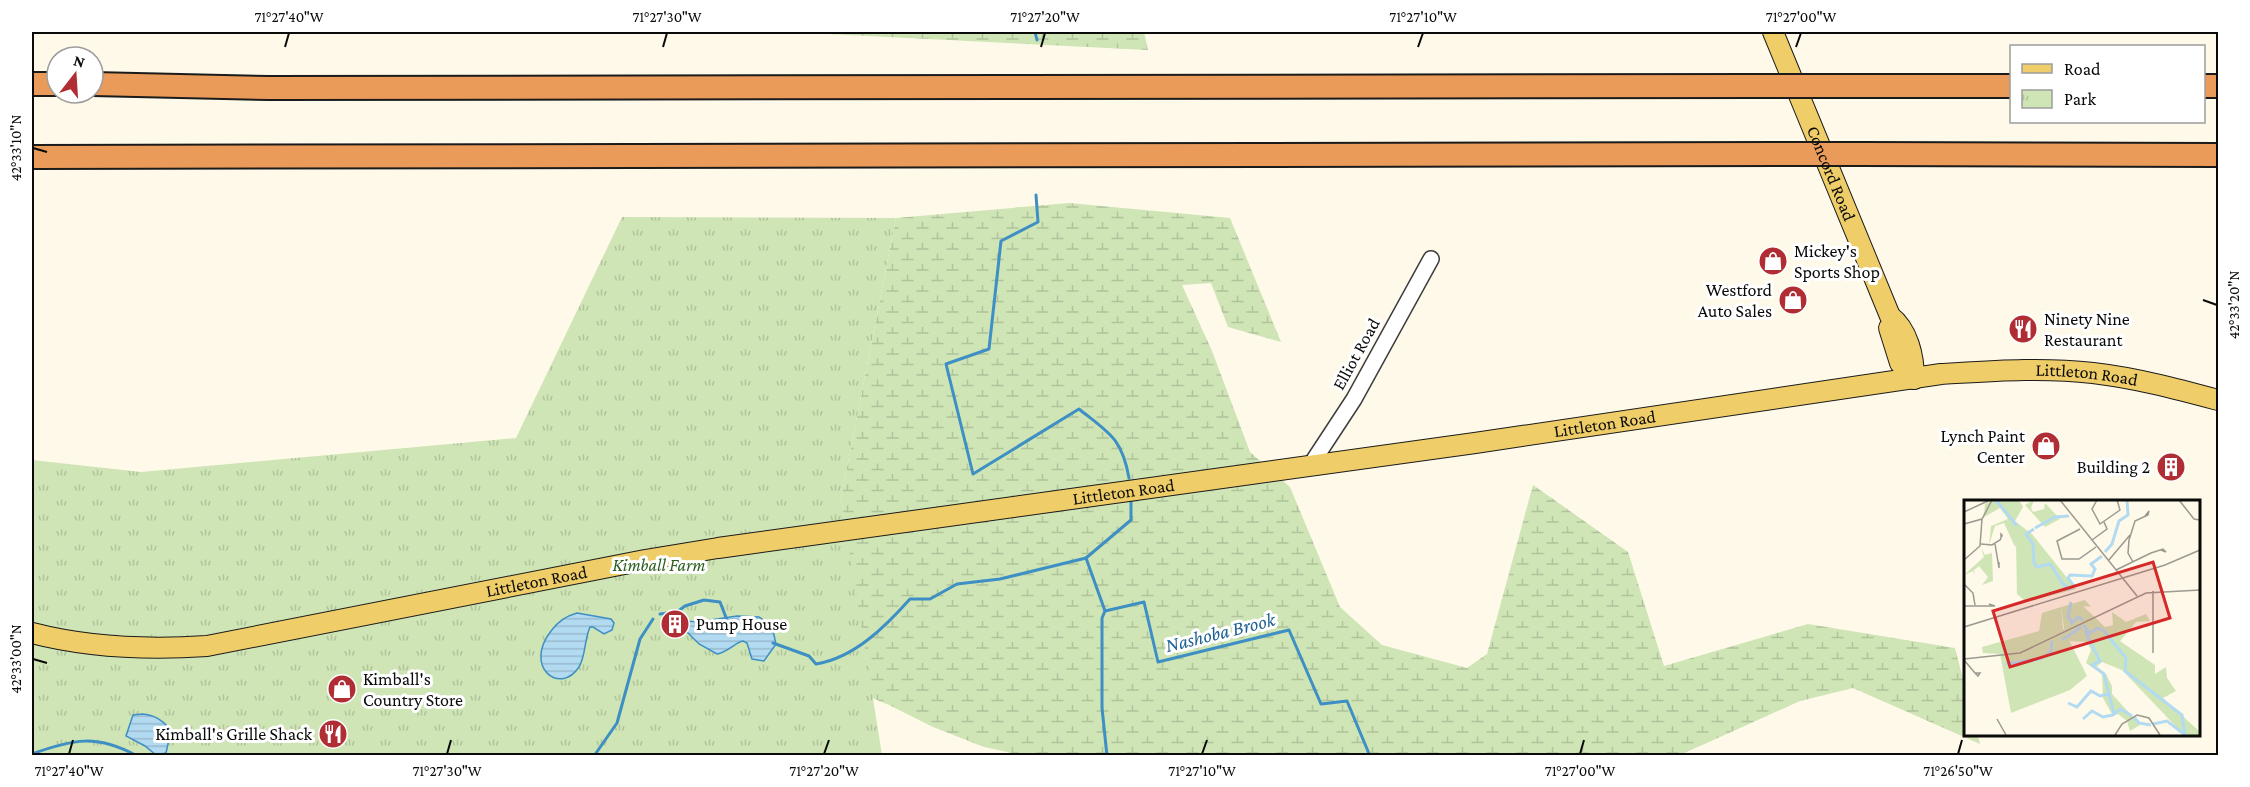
<svg xmlns="http://www.w3.org/2000/svg" width="2250" height="787" viewBox="0 0 2250 787" font-family="'Crimson Pro',serif">
  <style>
    .wetland { fill: url(#wetland-marsh) }
    .park { fill: url(#park-tufts) }
    .water { fill: url(#water-rules); stroke: #3e8fc3; stroke-width: 1.5 }
    .lines { fill: none; stroke-linecap: round; stroke-linejoin: round }
    .stream { stroke: #3e8fc3; stroke-width: 3 }
    .minor-casing { stroke: #3d3d3d; stroke-width: 18 }
    .major-casing { stroke: #1b1b1b; stroke-width: 22 }
    .highway-casing { stroke: #1b1b1b; stroke-width: 26 }
    .minor { stroke: #fff; stroke-width: 15 }
    .major { stroke: #efcd68; stroke-width: 20 }
    .highway { stroke: #ea9b5a; stroke-width: 22 }
    .highway-bridge-casing { stroke: #1b1b1b; stroke-width: 26; stroke-linecap: butt }
    .highway-bridge { stroke: #ea9b5a; stroke-width: 22 }
    .ticks { fill: none; stroke: #0a0a0a; stroke-width: 2 }
    .labels { text-anchor: middle; dominant-baseline: central; stroke-width: 6; stroke-linejoin: round; paint-order: stroke }
    .street-label { font-size: 18px; fill: #0a0a0a; stroke: #fff }
    .poi-label { font-size: 18px; fill: #0a0a0a; stroke: #fff; text-anchor: start }
    .park-label { font-size: 18px; font-style: italic; fill: #2d5d20; stroke: #fff }
    .water-label { font-size: 20px; font-style: italic; fill: #1d6092; stroke: #fff }
    .inset-river { fill: none; stroke: #b2daf1; stroke-width: 3 }
    .inset-road { fill: none; stroke: #9c9990; stroke-width: 1.5 }
    .view { fill: #d62828; fill-opacity: 0.15; stroke: #d62828; stroke-width: 3 }
    .inset-edge { fill: none; stroke: #0a0a0a; stroke-width: 3 }
    .neatline { fill: none; stroke: #0a0a0a; stroke-width: 2 }
    .ticks-label { font-size: 15px; text-anchor: middle; fill: #0a0a0a }
  </style>
  <defs>
    <pattern id="wetland-marsh" width="20" height="14" patternUnits="userSpaceOnUse" patternTransform="scale(1.5)"><rect width="20" height="14" fill="#cfe5b6"/><path d="M1 5h8M5 5V1M11 12h8M15 12V8" fill="none" stroke="#b0c39b"/></pattern>
    <pattern id="park-tufts" width="24" height="20" patternUnits="userSpaceOnUse" patternTransform="scale(1.5)"><rect width="24" height="20" fill="#cfe5b6"/><path d="M3 7l-1-3M5 7V3M7 7l1-3M15 17l-1-3M17 17v-4M19 17l1-3" fill="none" stroke="#b0c39b"/></pattern>
    <pattern id="water-rules" width="6" height="5" patternUnits="userSpaceOnUse" patternTransform="scale(1.5)"><rect width="6" height="5" fill="#b2daf1"/><path d="M0 2.5h6" fill="none" stroke="#98bacd"/></pattern>
  </defs>
  <rect width="100%" height="100%" fill="#fef9e9"/>
  <g class="wetland">
    <path d="M788 32H1144L1148 50Z"/>
    <path d="M1069 203 1230 218 1281 342 1228 327 1211 283 1182 285 1212 351 1250 452 1290 487 1340 607 1382 645 1467 668 1487 654 1533 485 1628 552 1664 666 1808 624 1955 648 1965 687V734L1978 735 1980 744 1853 688 1800 701 1680 755H1021L984 747 933 727 889 705 819 676 848 542 841 498 896 218Z"/>
  </g>
  <path class="park" d="M622 217 896 218 841 498 882 755 32 756V460L141 472 516 438Z"/>
  <g class="water">
    <path d="M577 613 611 619 614 623 612 630 604 634 593 627H590C584 641 586 655 579 667 560 696 523 667 551 631 558 621 566 616 577 613Z"/>
    <path d="M737 616 759 617 772 626 776 644 764 661 752 659 747 643 743 641C736 642 728 652 717 654L699 644 685 630 687 621 697 622Z"/>
    <path d="M142 714C155 715 162 720 171 730L166 753 156 755 145 746 126 736 133 715Z"/>
  </g>
  <g class="lines">
    <g class="stream">
      <path d="M1035 32 1037 40"/>
      <path d="M1036 195 1038 222 1001 241 989 349 946 364 973 474 1079 409C1109 433 1122 438 1129 478"/>
      <path d="M1131 499V520L1086 558 1105 611 1144 602 1158 662 1289 630 1321 704 1347 701 1370 756"/>
      <path d="M1105 611 1102 618V708L1107 756"/>
      <path d="M660 614 677 612 685 606 704 600 720 602 727 620"/>
      <path d="M773 643 809 656 816 664C854 658 885 627 910 599H930L957 584 1000 579 1086 558"/>
      <path d="M32 754C73 739 97 734 137 756"/>
      <path d="M594 756 617 723 640 639 653 619"/>
    </g>
    <g class="minor-casing">
      <path id="minor" d="M1310 466 1354 399 1431 259"/>
    </g>
    <g class="major-casing">
      <g id="major">
        <path id="s1" d="M1773 32 1890 316C1908 330 1914 356 1914 379"/>
        <path d="M1889 328 1900 363 1914 379"/>
        <path id="s2" d="M32 633C90 648 147 650 207 646L645 560 718 548 1475 443 1941 374C1992 371 2042 367 2093 373 2136 378 2177 389 2218 400"/>
      </g>
    </g>
    <g class="highway-casing">
      <g id="highway">
        <path d="M32 84H57"/>
        <path d="M93 84 269 88 1761 86"/>
        <path d="M1836 86H2012"/>
        <path d="M2204 86H2218"/>
        <path d="M1861 154 2218 155"/>
        <path d="M32 157 1783 154"/>
      </g>
    </g>
    <use href="#minor" class="minor"/>
    <use href="#major" class="major"/>
    <use href="#highway" class="highway"/>
    <g class="highway-bridge-casing">
      <g id="highway-bridge">
        <path d="M1761 86H1836"/>
        <path d="M1783 154H1861"/>
      </g>
    </g>
    <use href="#highway-bridge" class="highway-bridge"/>
  </g>
  <path class="ticks" d="M285 47 289 33M663 47 667 33M1041 47 1045 33M1418 47 1423 33M1796 47 1801 33M33 148 47 152M2203 300 2217 305M33 659 47 663M69 754 73 740M447 754 451 740M824 754 829 740M1202 754 1207 740M1580 754 1584 740M1958 754 1962 740"/>
  <defs>
    <g id="shop-disc" transform="scale(1.5)"><circle r="9.5" fill="#b02d34" stroke="#fff"/><path d="M-5-2.5h2.3a2.7 3.5 0 0 1 5.4 0H5L5.5 6h-11ZM-1.5-2.5h3a1.5 2.3 0 0 0-3 0Z" fill="#fff"/></g>
    <g id="restaurant-disc" transform="scale(1.5)"><circle r="9.5" fill="#b02d34" stroke="#fff"/><path d="M-5-6h1v4h1v-4h1v4h1v-4h1v5L-1.5 .5V6h-2V.5L-5-1ZM5-6V6H3V1.5H1.5Q1.5-4 5-6Z" fill="#fff"/></g>
    <g id="building-disc" transform="scale(1.5)"><circle r="9.5" fill="#b02d34" stroke="#fff"/><path d="M-4-6H4V6H1V3H-1V6H-4ZM-2.5-4.3h1.7v1.8h-1.7ZM.8-4.3h1.7v1.8H.8ZM-2.5-1h1.7V.8h-1.7ZM.8-1h1.7V.8H.8Z" fill="#fff"/></g>
  </defs>
  <g fill-rule="evenodd">
    <use href="#shop-disc" x="1773" y="261"/>
    <use href="#shop-disc" x="1793" y="300"/>
    <use href="#restaurant-disc" x="2023" y="329"/>
    <use href="#shop-disc" x="2046" y="446"/>
    <use href="#building-disc" x="2171" y="467"/>
    <use href="#building-disc" x="675" y="624"/>
    <use href="#shop-disc" x="342" y="689"/>
    <use href="#restaurant-disc" x="333" y="734"/>
  </g>
  <g class="labels">
    <g class="street-label">
      <text stroke="none"><textPath href="#s1" startOffset="153">Concord Road</textPath></text>
      <text transform="translate(1356 354) rotate(-61)">Elliot Road</text>
      <text stroke="none"><textPath href="#s2" startOffset="2078">Littleton Road</textPath></text>
      <text stroke="none"><textPath href="#s2" startOffset="1592">Littleton Road</textPath></text>
      <text stroke="none"><textPath href="#s2" startOffset="1106">Littleton Road</textPath></text>
      <text stroke="none"><textPath href="#s2" startOffset="512">Littleton Road</textPath></text>
    </g>
    <g class="poi-label">
      <text x="1794" y="251">Mickey's<tspan x="1794" dy="21">Sports Shop</tspan></text>
      <text x="1772" y="290" text-anchor="end">Westford<tspan x="1772" dy="21">Auto Sales</tspan></text>
      <text x="2044" y="319">Ninety Nine<tspan x="2044" dy="21">Restaurant</tspan></text>
      <text x="2025" y="436" text-anchor="end">Lynch Paint<tspan x="2025" dy="21">Center</tspan></text>
      <text x="2150" y="467" text-anchor="end">Building 2</text>
      <text x="696" y="624">Pump House</text>
      <text x="363" y="679">Kimball's<tspan x="363" dy="21">Country Store</tspan></text>
      <text x="312" y="734" text-anchor="end">Kimball's Grille Shack</text>
    </g>
    <g class="park-label">
      <text x="659" y="565">Kimball Farm</text>
    </g>
    <g class="water-label">
      <text transform="translate(1220 632) rotate(-14)">Nashoba Brook</text>
    </g>
  </g>
  <g transform="translate(1964 500)">
    <rect width="236" height="236" fill="#fef9e9"/>
    <path d="M57 26 68 34 112 89 62 102 53 94 52 41ZM121 100 127 107 119 106 141 127 149 125 148 112 162 122 182 114 186 121 172 122 156 141 191 165V174L202 167 203 178 212 191 199 198 235 231V235H220L158 170 138 162 131 168 142 174 148 186V194L176 225 166 231 163 221 154 214 149 216 139 198 138 174 122 163 127 150 123 142 102 141 97 107Z" fill="#cfe5b6"/>
    <path d="M29 0H55L59 7 51 21 61 29 51 47 40 23 31 26 25 45 27 26 44 19 36 8 20 17 21 4ZM70 0 67 8 69 12 80 9 81 3 96 19 81 27 61 5ZM17 48 21 55 28 53 29 81 18 85 24 77 15 66 10 70 11 75 9 71 0 75 20 57ZM97 107 99 128 123 176 106 190 47 213 36 154 19 153 18 147 75 131 78 113Z" fill="#cfe5b6"/>
    <path class="inset-river" d="M32 0 53 26M71 28 91 17 105 16M70 29 62 34 69 44 70 63 73 67 86 64 103 90M141 52 148 44 155 21 164 15 163 0M99 83 105 89 110 86 104 78 106 75 128 76 131 69 127 64 138 56M107 102 104 116 108 123 114 117 119 120M119 125 126 133 134 128 140 131 162 158 161 171 218 215 221 235M121 131 136 161 128 165 140 174 150 214 157 209 168 216M98 140 117 127M41 164 76 159 87 152 88 141M104 203 113 207 127 191 136 196 144 194M170 217 175 223 187 225M119 219 128 211 139 217 149 215M189 224 203 221 220 234"/>
    <path class="inset-road" d="M96 0 173 96M133 0 128 9 136 24 156 10 153 0M215 0 230 19 236 20M0 12 26 0M0 24 18 19 28 0M116 29 93 41 98 59H115L132 47M128 40 143 29 140 22M17 44 28 45 36 40 37 38V37L38 36V35L37 34V37M31 44 35 68V62M0 60 16 46 18 19M144 61 166 35M169 62 164 53 165 40 171 21 184 15 185 11 181 16M152 70 187 53 199 49 202 52 197 50M0 84 9 93 11 105M189 91V153M0 106H31L25 104M0 127 201 65 236 50M0 159 56 153 182 93 236 90M0 160 11 173H16L14 176 11 173M33 219 42 235M151 235 158 224 173 215 185 218 196 235"/>
    <path class="view" d="M189 62 206 118 46 167 29 111Z"/>
    <rect width="236" height="236" class="inset-edge"/>
  </g>
  <rect width="2250" height="787" fill="none" stroke="#ffffff" stroke-width="66"/>
  <rect x="2010" y="45" width="195" height="78" fill="#ffffff" stroke="#9d9d9d" stroke-width="1.5"/>
  <rect x="2022" y="64" width="30" height="9" fill="#efcd68" stroke="#9d9d9d" stroke-width="1.5"/>
  <text x="2064" y="75" font-size="18" fill="#0a0a0a">Road</text>
  <rect x="2022" y="90" width="30" height="18" fill="url(#park-tufts)" stroke="#9d9d9d" stroke-width="1.5"/>
  <text x="2064" y="105" font-size="18" fill="#0a0a0a">Park</text>
  <g transform="translate(75 75) rotate(17)"><circle r="28" fill="#ffffff" stroke="#9d9d9d" stroke-width="1.5"/>
  <path d="M0-4.5L10 22L0 15L-10 22Z" fill="#b02d34"/>
  <text y="-9" font-size="16" font-weight="bold" text-anchor="middle" fill="#0a0a0a">N</text>
  </g>
  <rect x="33" y="33" width="2184" height="721" class="neatline"/>
  <g class="ticks-label">
    <text x="289" y="22">71°27'40"W</text>
    <text x="667" y="22">71°27'30"W</text>
    <text x="1045" y="22">71°27'20"W</text>
    <text x="1423" y="22">71°27'10"W</text>
    <text x="1801" y="22">71°27'00"W</text>
    <text transform="translate(16 148) rotate(-90)" y="5">42°33'10"N</text>
    <text transform="translate(2234 305) rotate(-90)" y="5">42°33'20"N</text>
    <text transform="translate(16 659) rotate(-90)" y="5">42°33'00"N</text>
    <text x="69" y="776">71°27'40"W</text>
    <text x="447" y="776">71°27'30"W</text>
    <text x="824" y="776">71°27'20"W</text>
    <text x="1202" y="776">71°27'10"W</text>
    <text x="1580" y="776">71°27'00"W</text>
    <text x="1958" y="776">71°26'50"W</text>
  </g>
</svg>
